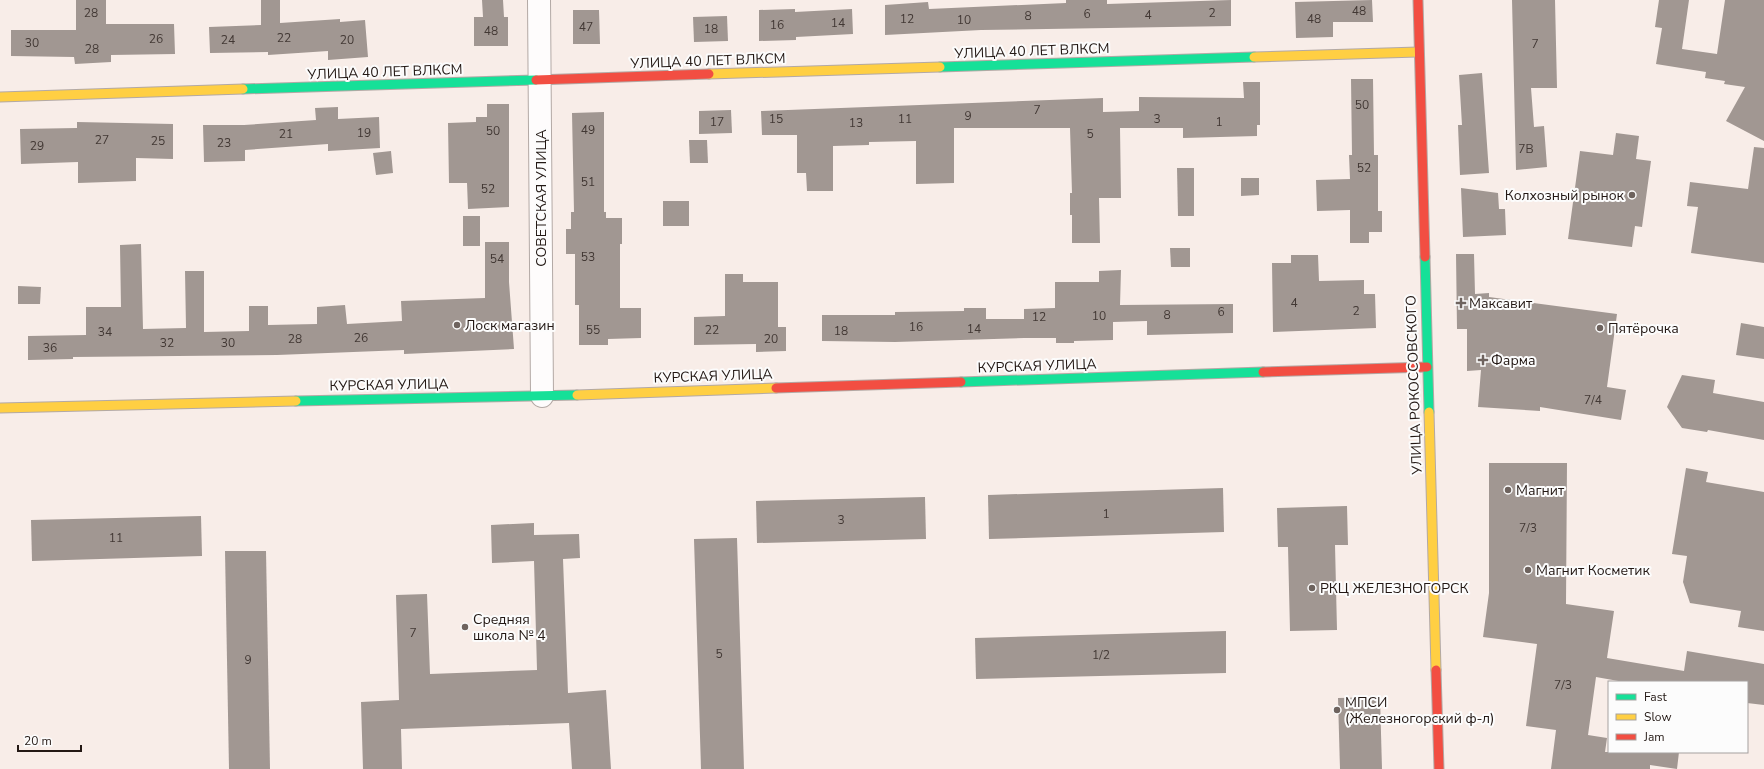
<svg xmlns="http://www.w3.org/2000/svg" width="1764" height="769" viewBox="0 0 1764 769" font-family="'Nunito Sans',sans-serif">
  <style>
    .building { fill: #a19792 }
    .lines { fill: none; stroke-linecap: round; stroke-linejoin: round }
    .street-casing { stroke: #b3a9a5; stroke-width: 24 }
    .fast-casing { stroke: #b3a9a5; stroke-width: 11 }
    .slow-casing { stroke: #b3a9a5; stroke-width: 11 }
    .jam-casing { stroke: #b3a9a5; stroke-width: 11 }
    .street { stroke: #fefcfc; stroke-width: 22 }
    .fast { stroke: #16e098; stroke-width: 9 }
    .slow { stroke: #ffcf43; stroke-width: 9 }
    .jam { stroke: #f24e42; stroke-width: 9 }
    .poi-dot { fill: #6e635e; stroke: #fcfcfc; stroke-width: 1.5 }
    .labels { text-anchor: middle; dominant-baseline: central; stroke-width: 4; stroke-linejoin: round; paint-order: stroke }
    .number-label { font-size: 12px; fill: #423834 }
    .street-label { font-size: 14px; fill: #231814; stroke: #fcfcfc }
    .poi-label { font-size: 14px; fill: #231814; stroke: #fcfcfc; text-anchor: start }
  </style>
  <rect width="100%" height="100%" fill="#f8ede8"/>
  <g class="building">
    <path d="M76 0H106V24H174L175 54 111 55V62L75 64 74 57 11 56V30H76Z"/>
    <path d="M261 0H280V23L340 19V22L365 20 368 57 328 60V51L268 55V52L210 53 209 27 261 25Z"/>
    <path d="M482 0H503L504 17H508V46H474V17H483Z"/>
    <path d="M1066 0H1107V4L1231 0V26L981 30 885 35V5L928 2 929 9 1066 3Z"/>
    <path d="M1372 0 1373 22H1333V37L1296 38 1295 2Z"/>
    <path d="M1512 0H1555L1557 88H1531L1534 127 1544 126 1547 167 1516 170Z"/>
    <path d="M1659 0H1689L1682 49 1717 54 1725 0H1764V141L1726 121 1745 87 1724 84 1725 81 1705 78 1706 72 1656 64 1662 28 1655 27Z"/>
    <path d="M795 9V12L852 9 853 34 796 37V40L759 41V10Z"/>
    <path d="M573 10H599L600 44H573Z"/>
    <path d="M727 16 728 41 694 42 693 17Z"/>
    <path d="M1482 73 1489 173 1460 175 1458 125H1462L1459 75Z"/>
    <path d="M1351 79H1373L1374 155H1378V211H1382V232H1369V243H1350V210L1317 211 1316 180 1350 179 1349 155H1352Z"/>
    <path d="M1243 82H1260V125H1257V136L1183 138V128H1120L1121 198H1099L1100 243H1072V215H1070V193H1072L1070 128H954V183L916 184V141L869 142V145L833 146V191H807L806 173H797V135H762L761 111 1103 98V112L1139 111V97L1244 98Z"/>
    <path d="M487 104H509V207L468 209 467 183H449L448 123 476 122V117H487Z"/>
    <path d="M338 107V119L379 117 380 148 328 151V144L245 150V161L204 162 203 125H244L316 120 315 108Z"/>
    <path d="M731 110 732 133 699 134V111Z"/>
    <path d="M604 112V212H606V218H622V244H620V308H641V338L608 339V345H579V305H575V254H566V229H571V212H574L572 113Z"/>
    <path d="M77 122 173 124V159L136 158V181L78 183V162L21 164 20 129 77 128Z"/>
    <path d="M1616 133 1639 136 1636 159 1651 161 1642 227 1635 226 1632 247 1568 239 1580 151 1613 155Z"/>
    <path d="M689 140H707L708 163H690Z"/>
    <path d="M1754 147 1764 148V263L1691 253 1698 207 1687 206 1690 182 1748 189Z"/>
    <path d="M391 151 393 173 376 175 373 153Z"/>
    <path d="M1177 168H1194V216H1178Z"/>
    <path d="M1241 178H1259V195L1241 196Z"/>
    <path d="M1461 188 1498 193 1499 209H1505L1506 235 1463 237Z"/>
    <rect x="663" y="201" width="26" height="25"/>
    <rect x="463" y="216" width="17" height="30"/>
    <path d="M485 242H509V282L514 349 404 354V350L277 355 73 357V359L28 360V336L86 335V307H121L120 245 141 244 143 329 186 328 185 271H204V332L249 331V306H268V325L317 324V307L345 305 347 324 402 321 401 301 485 298Z"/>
    <path d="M1170 248H1190V267H1171Z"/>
    <path d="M1456 254H1474L1475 294 1489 293V297L1617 314 1607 387 1626 390 1621 420 1540 407V411L1478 407 1481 370 1467 371V329H1457Z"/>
    <path d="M1291 255H1318L1319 281 1364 280V294H1375L1376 328 1273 332 1272 263H1291Z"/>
    <path d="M1121 270 1120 305 1233 304V333L1147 335V321L1113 322V340L1074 341V343H1056V338H1024L895 342 822 341V315H895V312L964 311V308H986V319H1024V309L1055 308V282H1099V271Z"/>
    <path d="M725 274H743V282H778V327H786V351L756 352V344L694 345V317L725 316Z"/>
    <path d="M18 286 41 287 40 304H18Z"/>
    <path d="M1741 323 1764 327V359L1736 355Z"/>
    <path d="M1682 375 1715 380 1713 393 1764 402V440L1708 430 1707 432 1682 428 1667 407Z"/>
    <path d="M1489 463H1567L1566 604 1614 611 1607 658 1684 671 1687 651 1764 664V705L1747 703V682H1624L1596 677 1588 735 1607 738 1605 752H1679L1677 769 1650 765V769H1551L1556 730 1526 726 1537 644 1483 637 1489 593Z"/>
    <path d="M1686 468 1708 472 1706 482 1764 492V631L1738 627 1741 611 1690 603 1683 582 1687 556 1672 554Z"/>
    <path d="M1223 488 1224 532 989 539 988 495Z"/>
    <path d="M925 497 926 539 757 543 756 501Z"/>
    <path d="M1347 506 1348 545H1335L1337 630 1290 631 1288 547H1278L1277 508Z"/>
    <path d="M201 516 202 556 32 561 31 520Z"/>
    <path d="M534 523V535L579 534 580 558 563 559 568 693 606 690 611 769H572L569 723 401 729 402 769H363L361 702 399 700 396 595 427 594 430 674 537 670 534 561 492 563 491 525Z"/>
    <path d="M737 538 744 769H701L694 539Z"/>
    <path d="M225 551H266L270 769H229Z"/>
    <path d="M1226 631V673L976 679 975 638Z"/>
    <path d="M1380 697 1382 769H1340L1338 698Z"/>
  </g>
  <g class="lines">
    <g class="street-casing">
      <path id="street" d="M539 0 542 396"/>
    </g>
    <g class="fast-casing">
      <g id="fast">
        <path d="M940 67 1254 57"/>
        <path d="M243 89 536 80"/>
        <path d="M1425 257 1429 412"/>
        <path d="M961 382 1263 372"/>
        <path d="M296 401 577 395"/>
      </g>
    </g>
    <g class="slow-casing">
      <g id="slow">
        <path d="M1254 57 1418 52"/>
        <path d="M709 74 940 67"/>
        <path d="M0 97 243 89"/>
        <path d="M577 395 776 388"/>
        <path d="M0 408 296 401"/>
        <path d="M1429 412 1436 670"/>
      </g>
    </g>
    <g class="jam-casing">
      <g id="jam">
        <path d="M1418 0 1425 257"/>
        <path d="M536 80 709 74"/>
        <path d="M1263 372 1427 367"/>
        <path d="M776 388 961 382"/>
        <path d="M1436 670 1439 769"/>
      </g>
    </g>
    <use href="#street" class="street"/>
    <use href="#fast" class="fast"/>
    <use href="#slow" class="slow"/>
    <use href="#jam" class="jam"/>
  </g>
  <g class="poi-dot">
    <circle cx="1632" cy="195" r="4"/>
    <path d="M1459 297h4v4h4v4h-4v4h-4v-4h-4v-4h4z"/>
    <circle cx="457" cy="325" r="4"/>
    <circle cx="1600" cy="328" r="4"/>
    <path d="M1481 354h4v4h4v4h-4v4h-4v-4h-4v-4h4z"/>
    <circle cx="1508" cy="490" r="4"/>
    <circle cx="1528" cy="570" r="4"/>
    <circle cx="1312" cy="588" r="4"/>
    <circle cx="465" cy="627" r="4"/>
    <circle cx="1337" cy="710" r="4"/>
  </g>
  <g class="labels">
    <g class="number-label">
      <text x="1359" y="11">48</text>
      <text x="91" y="13">28</text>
      <text x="1212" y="13">2</text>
      <text x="1087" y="14">6</text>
      <text x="1148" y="15">4</text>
      <text x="1028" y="16">8</text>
      <text x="907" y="19">12</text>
      <text x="1314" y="19">48</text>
      <text x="964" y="20">10</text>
      <text x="838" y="23">14</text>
      <text x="777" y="25">16</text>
      <text x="586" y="27">47</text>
      <text x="711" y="29">18</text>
      <text x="491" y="31">48</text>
      <text x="284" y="38">22</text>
      <text x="156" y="39">26</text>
      <text x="228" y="40">24</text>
      <text x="347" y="40">20</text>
      <text x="32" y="43">30</text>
      <text x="1535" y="44">7</text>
      <text x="92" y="49">28</text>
      <text x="1362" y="105">50</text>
      <text x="1037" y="110">7</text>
      <text x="968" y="116">9</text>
      <text x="776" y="119">15</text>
      <text x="905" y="119">11</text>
      <text x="1157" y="119">3</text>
      <text x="717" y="122">17</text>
      <text x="1219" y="122">1</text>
      <text x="856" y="123">13</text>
      <text x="588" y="130">49</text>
      <text x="493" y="131">50</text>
      <text x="364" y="133">19</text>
      <text x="286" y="134">21</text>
      <text x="1090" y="134">5</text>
      <text x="102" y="140">27</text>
      <text x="158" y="141">25</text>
      <text x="224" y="143">23</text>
      <text x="37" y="146">29</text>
      <text x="1526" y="149">7В</text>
      <text x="1364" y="168">52</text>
      <text x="588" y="182">51</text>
      <text x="488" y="189">52</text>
      <text x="588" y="257">53</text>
      <text x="497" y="259">54</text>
      <text x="1294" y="303">4</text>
      <text x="1356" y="311">2</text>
      <text x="1221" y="312">6</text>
      <text x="1167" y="315">8</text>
      <text x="1099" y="316">10</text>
      <text x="1039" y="317">12</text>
      <text x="916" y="327">16</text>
      <text x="974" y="329">14</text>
      <text x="593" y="330">55</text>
      <text x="712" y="330">22</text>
      <text x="841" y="331">18</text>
      <text x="105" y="332">34</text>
      <text x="361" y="338">26</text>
      <text x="295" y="339">28</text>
      <text x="771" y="339">20</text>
      <text x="167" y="343">32</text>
      <text x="228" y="343">30</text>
      <text x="50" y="348">36</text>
      <text x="1593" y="400">7/4</text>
      <text x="1106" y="514">1</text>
      <text x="841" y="520">3</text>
      <text x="1528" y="528">7/3</text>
      <text x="116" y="538">11</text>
      <text x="413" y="633">7</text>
      <text x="719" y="654">5</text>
      <text x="1101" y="655">1/2</text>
      <text x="248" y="660">9</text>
      <text x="1563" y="685">7/3</text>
    </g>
    <g class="street-label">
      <text transform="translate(1032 51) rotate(-2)">УЛИЦА 40 ЛЕТ ВЛКСМ</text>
      <text transform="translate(708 61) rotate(-2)">УЛИЦА 40 ЛЕТ ВЛКСМ</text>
      <text transform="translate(385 72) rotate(-2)">УЛИЦА 40 ЛЕТ ВЛКСМ</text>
      <text transform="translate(541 198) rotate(-90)">СОВЕТСКАЯ УЛИЦА</text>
      <text transform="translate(1037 366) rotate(-2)">КУРСКАЯ УЛИЦА</text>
      <text transform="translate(713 376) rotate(-2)">КУРСКАЯ УЛИЦА</text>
      <text transform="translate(389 385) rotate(-1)">КУРСКАЯ УЛИЦА</text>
      <text transform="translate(1414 385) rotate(-92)">УЛИЦА РОКОССОВСКОГО</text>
    </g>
    <g class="poi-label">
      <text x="1624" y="195" text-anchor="end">Колхозный рынок</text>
      <text x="1469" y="303">Максавит</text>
      <text x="465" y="325">Лоск магазин</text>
      <text x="1608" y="328">Пятёрочка</text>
      <text x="1491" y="360">Фарма</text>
      <text x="1516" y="490">Магнит</text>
      <text x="1536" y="570">Магнит Косметик</text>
      <text x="1320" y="588">РКЦ ЖЕЛЕЗНОГОРСК</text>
      <text x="473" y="619">Средняя<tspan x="473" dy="16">школа № 4</tspan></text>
      <text x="1345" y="702">МПСИ<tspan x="1345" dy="16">(Железногорский ф-л)</tspan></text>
    </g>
  </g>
  <rect x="1608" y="681" width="140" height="72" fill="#fcfcfc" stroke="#a5a19f"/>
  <rect x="1616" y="694" width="20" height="6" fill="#16e098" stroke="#a5a19f"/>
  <text x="1644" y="701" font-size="12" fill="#231814">Fast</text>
  <rect x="1616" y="714" width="20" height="6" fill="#ffcf43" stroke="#a5a19f"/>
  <text x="1644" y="721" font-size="12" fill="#231814">Slow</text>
  <rect x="1616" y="734" width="20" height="6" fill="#f24e42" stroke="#a5a19f"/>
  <text x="1644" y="741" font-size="12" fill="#231814">Jam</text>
  <path d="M18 745v6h63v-6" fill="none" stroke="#231814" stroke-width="2"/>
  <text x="24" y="745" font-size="12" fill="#231814" stroke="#fcfcfc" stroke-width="3" paint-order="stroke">20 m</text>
</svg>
